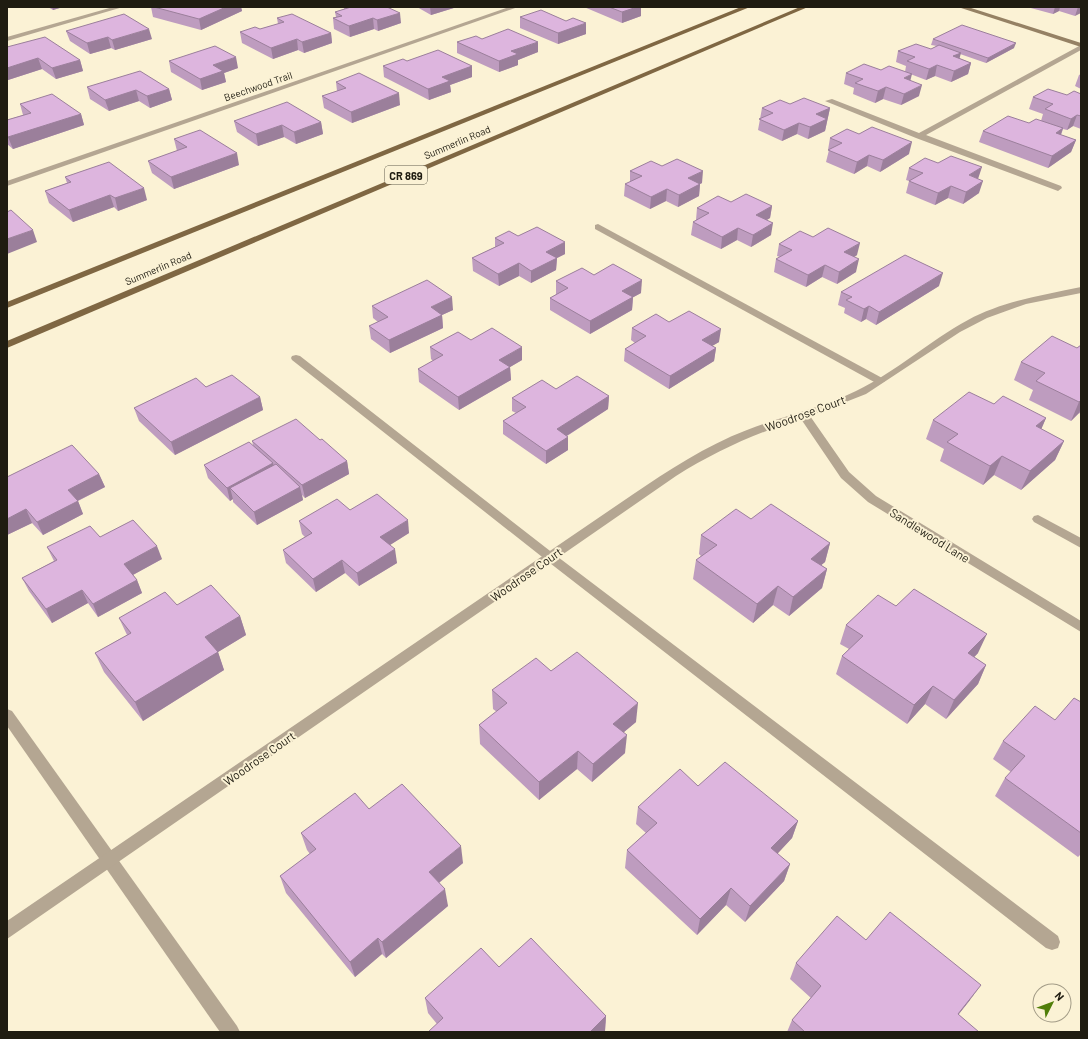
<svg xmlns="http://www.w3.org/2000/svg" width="1088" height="1039" viewBox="0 0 1088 1039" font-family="Barlow,sans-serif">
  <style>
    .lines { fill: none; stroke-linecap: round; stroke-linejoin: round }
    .lane { fill: #b4a692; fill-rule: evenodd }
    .street { fill: #b4a692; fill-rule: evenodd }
    .secondary { fill: #958164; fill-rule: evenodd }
    .primary { fill: #7f6743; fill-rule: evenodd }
    .wall { fill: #be9cbf }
    .shaded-wall { fill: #9b7f9b }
    .building { fill: #ddb5de; stroke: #9b7f9b }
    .labels { text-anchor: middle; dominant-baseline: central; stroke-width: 4; stroke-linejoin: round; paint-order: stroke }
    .far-street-label { font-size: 10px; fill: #1f1c11; stroke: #fbf2d5 }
    .shield { fill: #fbf2d5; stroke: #615c4c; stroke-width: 1 }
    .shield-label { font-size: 11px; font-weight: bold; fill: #1f1c11 }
    .street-label { font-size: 12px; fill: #1f1c11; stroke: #fbf2d5 }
  </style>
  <rect width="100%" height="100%" fill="#fbf2d5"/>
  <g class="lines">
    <g class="lane">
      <path d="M1081 45V50L926 135 1061 186 1062 188 1058 191 916 138 825 101 832 99 919 133Z"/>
      <path d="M598 224 884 379 885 381 880 384 876 383 595 229V225Z"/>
      <path d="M296 355 300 356 554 554 1058 936 1060 942 1058 948 1052 950 1046 948 546 560 292 360 291 358 292 356Z"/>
      <path d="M1038 515 1081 538V548L1034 522 1032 519 1034 516Z"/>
      <path d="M7 709 12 711 237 1026 240 1032H220L7 726Z"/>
    </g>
    <g class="street">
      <path d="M113 7H123L7 41V37Z"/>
      <path d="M509 7H518L7 186V181Z"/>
      <path d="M1081 287V293L1026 304 987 318 960 332 866 394 810 416 849 472 876 496 1081 621V632L868 502 841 478 801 419C756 433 716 451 676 476L7 939V921L632 495C669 470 705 446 747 430 783 416 821 408 856 391 896 372 929 341 968 320 1003 301 1043 295 1081 287Z"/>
    </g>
    <path class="secondary" d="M958 7H968L1081 43V47Z"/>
    <g class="primary">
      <path d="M741 7H750L7 308V302Z"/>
      <path d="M800 7H808L7 348V341Z"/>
    </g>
  </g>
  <g class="wall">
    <path d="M48 7H63L53 10Z"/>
    <path d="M151 7H241L242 11 201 30 153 17Z"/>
    <path d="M344 7H387L401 23 378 31 374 29 350 37 334 29 333 18 336 17 335 12 344 9Z"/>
    <path d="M417 7H457L431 15Z"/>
    <path d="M584 7H641V16L622 23Z"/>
    <path d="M1027 7H1081L1075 16 1059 11 1053 14Z"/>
    <path d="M520 17 566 21 586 34 558 44 520 28Z"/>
    <path d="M277 18 331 33 332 43 304 53 298 50 273 59 242 43 240 32 260 29 278 24Z"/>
    <path d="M66 31 152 39 115 50 111 48 90 54 70 41Z"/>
    <path d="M482 39 538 52 518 60V65L499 72 457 53V42Z"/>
    <path d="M933 39 1014 48 986 63 960 54 959 58 971 63 968 74 951 82 935 76 926 80 905 72 906 66 896 62 898 51 931 49 937 46 931 45Z"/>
    <path d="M7 47 80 60 83 71 56 79 42 69 8 80Z"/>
    <path d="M169 61 238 68 224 73 226 82 202 90 171 72Z"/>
    <path d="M383 66H472V77L450 85 451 92 429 100 384 77Z"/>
    <path d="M846 73 910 81 919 96 901 105 883 99 875 103 853 94 854 88 844 84Z"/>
    <path d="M1081 74V89L1075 86 1079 75Z"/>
    <path d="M336 82 400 105 352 123 324 108 322 96 337 91Z"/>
    <path d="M87 87 169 89 172 100 150 108 139 101 109 111 90 99Z"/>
    <path d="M1081 94V129L1073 126 1067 130 1063 129 1061 135 1076 140 1071 152 1048 168 979 142 983 131 1041 121 1043 114 1029 109 1033 97 1067 95Z"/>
    <path d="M20 104 81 114 84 125 13 149 7 144V120L23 115Z"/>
    <path d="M790 104 830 108 825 131 808 139 797 134 782 141 758 130 762 108Z"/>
    <path d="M234 121 321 122 323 134 296 144 284 137 258 146 237 132Z"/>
    <path d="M830 138 909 154 880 172 867 166 854 174 826 162 829 150H828Z"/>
    <path d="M174 139 239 165 174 189 152 173 148 161 177 151Z"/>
    <path d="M662 166 702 183 700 184 699 196 678 207 666 201 650 209 624 196 625 184 630 182V171Z"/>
    <path d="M909 168 978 179 979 193 963 204 948 198 935 205 906 193 909 181 906 180Z"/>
    <path d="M65 177 147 200 118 211 114 207 73 222 49 203 45 191 67 183Z"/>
    <path d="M731 202 772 206 770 218 767 220 771 235 751 247 737 240 721 249 691 235 693 222 697 220H696L697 208Z"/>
    <path d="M518 236 565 254 557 258 556 270 531 283 519 276 499 286 473 271 472 258 495 247V238Z"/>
    <path d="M813 237 857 255 854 257 856 272 837 284 822 277 806 287 774 272 776 259 780 257 777 256 779 244Z"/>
    <path d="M594 275 641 293 633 297 632 310 590 334 550 310V298L557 294H556V281Z"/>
    <path d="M939 286 876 325 866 319 861 322 844 313 845 308 838 305 841 292Z"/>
    <path d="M372 306 453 310 442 315 443 328 390 353 371 339 369 326 378 322 373 318Z"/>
    <path d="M669 322 719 342 712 346 716 348 714 361 669 389 624 361 625 349 635 343 631 340 632 328Z"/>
    <path d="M471 340 522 360 510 367 511 380 459 410 419 382 418 369 433 361 431 359 430 347Z"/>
    <path d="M1081 345V414L1079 413 1071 421 1029 400 1033 390 1014 380 1021 362 1077 348Z"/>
    <path d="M556 389 609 396 608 409 567 436 568 450 546 464 503 434V421L516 413 512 411V398Z"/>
    <path d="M260 397 263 410 175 455 139 421 134 408Z"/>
    <path d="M994 404 1046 418 1041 429 1064 441 1055 460 1021 490 994 475 983 485 940 461 944 449 926 439 933 420Z"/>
    <path d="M320 440 347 461 349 474 305 498 302 495 303 500 257 525 233 502V499L230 501 208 478 204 465 253 445 252 441Z"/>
    <path d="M99 474 105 487 78 501 83 514 43 535 32 523 7 535V477Z"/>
    <path d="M350 510 409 533 390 545 397 563 359 586 345 573 316 592 286 563 283 550 305 537 302 534 299 521Z"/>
    <path d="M751 519 830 543 825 562 821 565 827 569 822 588 789 616 773 605 753 623 693 579 696 560 701 556 699 554 701 535Z"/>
    <path d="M100 537 162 559 133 575 137 580 142 593 98 617 88 603 52 623 29 591 22 578 54 561 47 547Z"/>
    <path d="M177 605 240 616 246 635 218 652 224 670 143 721 104 672 95 653 127 635 119 618Z"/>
    <path d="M846 625 978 653 974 657 986 665 978 684 946 719 925 704 907 724 836 674 842 656 849 649 840 644Z"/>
    <path d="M551 671 636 722 624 732 625 753 592 782 577 769 539 800 480 744 479 725 497 712 493 709 492 690Z"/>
    <path d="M1081 702V854L1078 857 995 796 1005 778 1011 772 993 759 1003 741 1055 720Z"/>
    <path d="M698 786 798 821 792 838 777 854 790 864 784 881 745 922 726 905 697 935 625 868 627 850 646 833 636 824 638 807Z"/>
    <path d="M369 809 463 863 439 883 448 906 386 958 382 954 355 977 286 893 280 876 310 854 307 850 301 833Z"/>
    <path d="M866 940 970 1000 958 1015 979 1032H787L792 1020 811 998 790 979 796 963Z"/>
    <path d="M499 967 606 1016 605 1031 437 1024 428 1013 425 998Z"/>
  </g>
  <g class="shaded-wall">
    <path d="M52 7H63L53 10Z"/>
    <path d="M226 7H241L242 11 201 30 199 19Z"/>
    <path d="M430 7H457L431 15Z"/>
    <path d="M628 7H641V16L622 23V12Z"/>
    <path d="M1055 7H1060L1059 11 1053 14Z"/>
    <path d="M1078 7H1081V13L1075 16Z"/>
    <path d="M400 13 401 23 378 31 377 20Z"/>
    <path d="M373 18 374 29 350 37 349 26Z"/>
    <path d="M586 23V34L558 44V33Z"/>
    <path d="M149 29 152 39 115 50 112 40Z"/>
    <path d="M331 33 332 43 304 53 302 42Z"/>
    <path d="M108 37 111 48 90 54 87 43Z"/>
    <path d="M297 39 298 50 273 59 271 48Z"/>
    <path d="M538 42V52L518 60V65L499 72V61L511 51Z"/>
    <path d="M1016 43 1014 48 986 63 988 58Z"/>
    <path d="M961 53 958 64 953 56Z"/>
    <path d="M236 57 238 68 224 73 226 82 202 90 200 79 213 65Z"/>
    <path d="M38 58 42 69 8 80 7 68Z"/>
    <path d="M80 60 83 71 56 79 52 68Z"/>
    <path d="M971 63 968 74 951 82 954 71Z"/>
    <path d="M937 65 935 76 926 80 929 69Z"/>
    <path d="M472 66V77L450 85 451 92 429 100 428 89 442 77Z"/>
    <path d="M912 74 909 86 904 78Z"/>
    <path d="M922 85 919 96 901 105 904 94Z"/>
    <path d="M886 87 883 99 875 103 878 91Z"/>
    <path d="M169 89 172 100 150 108 147 96Z"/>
    <path d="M136 90 139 101 109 111 105 100Z"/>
    <path d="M399 93 400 105 352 123 351 112Z"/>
    <path d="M830 108 825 131 808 139 810 127 816 114Z"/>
    <path d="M81 114 84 125 13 149 8 137Z"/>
    <path d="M1077 115 1073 126 1067 130 1071 119Z"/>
    <path d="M321 122 323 134 296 144 294 132Z"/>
    <path d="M799 123 797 134 782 141 784 130Z"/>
    <path d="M282 125 284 137 258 146 256 134Z"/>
    <path d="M1063 128 1059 140 1056 133Z"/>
    <path d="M1076 140 1071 152 1048 168 1052 156Z"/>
    <path d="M912 142 909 154 880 172 883 160Z"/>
    <path d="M237 153 239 165 174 189 171 177Z"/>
    <path d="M869 155 867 166 854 174 857 162Z"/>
    <path d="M982 167 978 179 969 175Z"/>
    <path d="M703 171 702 183 687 190 688 178Z"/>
    <path d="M983 181 979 193 963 204 966 192Z"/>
    <path d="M700 184 699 196 678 207 679 195Z"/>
    <path d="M951 186 948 198 935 205 938 193Z"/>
    <path d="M144 188 147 200 118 211 115 198Z"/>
    <path d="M667 189 666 201 650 209 651 197Z"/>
    <path d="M110 195 114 207 73 222 69 210Z"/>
    <path d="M772 206 770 218 754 227 756 215Z"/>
    <path d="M773 223 771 235 751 247 753 235Z"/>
    <path d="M738 228 737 240 721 249 722 237Z"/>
    <path d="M33 230 37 242 7 254V239Z"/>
    <path d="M565 242V254L557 258 556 270 531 283V271L546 252Z"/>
    <path d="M860 243 857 255 842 265 844 252Z"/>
    <path d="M859 259 856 272 837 284 839 272Z"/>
    <path d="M519 263V276L499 286 498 274Z"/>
    <path d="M825 265 822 277 806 287 808 275Z"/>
    <path d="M943 273 939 286 876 325 879 312Z"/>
    <path d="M642 280 641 293 621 304 622 291Z"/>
    <path d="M452 297 453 310 442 315 443 328 390 353 389 340 431 307Z"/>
    <path d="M633 297 632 310 590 334V321Z"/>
    <path d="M869 306 866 319 861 322 864 309Z"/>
    <path d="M721 329 719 342 700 353 702 340Z"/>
    <path d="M522 347V360L500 373 499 360Z"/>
    <path d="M716 348 714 361 669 389 670 376Z"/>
    <path d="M510 367 511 380 459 410 458 397Z"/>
    <path d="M609 396 608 409 557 442V429Z"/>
    <path d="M260 397 263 410 175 455 171 442Z"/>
    <path d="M1081 400V409L1079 413 1071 421 1079 402Z"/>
    <path d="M1046 418 1038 437 1036 426Z"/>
    <path d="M568 437V450L546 464V451Z"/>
    <path d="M1064 441 1055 460 1021 490 1030 471Z"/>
    <path d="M1002 456 994 475 983 485 990 466Z"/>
    <path d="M347 461 349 474 305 498 302 485Z"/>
    <path d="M273 463 276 477 230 488 233 499 230 501 227 488Z"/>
    <path d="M99 474 105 487 73 503 68 490Z"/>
    <path d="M300 487 303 500 257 525 254 512Z"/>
    <path d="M78 501 83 514 43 535 37 522Z"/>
    <path d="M26 509 32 523 7 535V519Z"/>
    <path d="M408 520 409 533 382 550 380 537Z"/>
    <path d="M830 543 825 562 806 578 811 559Z"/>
    <path d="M157 546 162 559 129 577 124 564Z"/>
    <path d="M395 549 397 563 359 586 357 573Z"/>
    <path d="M342 560 345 573 316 592 313 579Z"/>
    <path d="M827 569 822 588 789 616 793 597Z"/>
    <path d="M137 580 142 593 98 617 93 604Z"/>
    <path d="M778 586 773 605 753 623 757 604Z"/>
    <path d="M82 590 88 603 52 623 46 609Z"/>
    <path d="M240 616 246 635 218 652 224 670 143 721 135 702 205 637Z"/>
    <path d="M987 634 978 653 960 672 968 653Z"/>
    <path d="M986 665 978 684 946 719 954 700Z"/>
    <path d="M933 686 925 704 907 724 914 705Z"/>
    <path d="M638 703 636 722 612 742 613 724Z"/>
    <path d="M627 735 625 753 592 782 593 764Z"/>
    <path d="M578 751 577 769 539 800V782Z"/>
    <path d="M798 821 792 838 766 866 771 848Z"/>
    <path d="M461 846 463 863 431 889 429 872Z"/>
    <path d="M790 864 784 881 745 922 750 906Z"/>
    <path d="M731 888 726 905 697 935 700 919Z"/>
    <path d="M445 889 448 906 386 958 382 942Z"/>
    <path d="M378 938 382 954 355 977 350 962Z"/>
    <path d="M981 985 970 1000 947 1029 958 1014Z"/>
    <path d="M606 1016 605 1031 604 1032H590Z"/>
  </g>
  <g class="building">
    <path d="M154 7H226L199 19Z"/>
    <path d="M351 7H387L400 13 377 20 373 18 349 26 333 18 342 16 335 12Z"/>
    <path d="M609 7H637L622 12Z"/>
    <path d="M541 10 566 21 573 18 586 23 558 33 520 17Z"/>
    <path d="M124 14 149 29 112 40 108 37 87 43 66 31Z"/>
    <path d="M292 14 331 33 302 42 297 39 271 48 240 32 255 27 260 29 284 22 277 18Z"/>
    <path d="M962 25 1016 43 988 58 933 39Z"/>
    <path d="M508 29 538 42 511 51 518 54 499 61 457 42 476 36 482 39Z"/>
    <path d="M45 37 80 60 52 68 38 58 7 68V47Z"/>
    <path d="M916 44 931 49 939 45 961 53 953 56 971 63 954 71 937 65 929 69 907 61 915 57 898 51Z"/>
    <path d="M215 46 236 57 213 65 223 71 200 79 169 61Z"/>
    <path d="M438 50 472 66 442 77 450 81 428 89 383 66 403 59 407 61Z"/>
    <path d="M864 64 881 70 889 66 912 74 904 78 922 85 904 94 886 87 878 91 855 83 863 79 846 73Z"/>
    <path d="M140 71 169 89 147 96 136 90 105 100 87 87Z"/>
    <path d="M359 73 399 93 351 112 322 96 346 88 336 82Z"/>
    <path d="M1048 89 1067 95 1074 91 1081 94V116L1077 115 1071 119 1045 109 1053 104 1033 97Z"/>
    <path d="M52 94 81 114 8 137 7 136V120L31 113 20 104Z"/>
    <path d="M804 98 830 108 816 114 827 119 810 127 799 123 784 130 759 119 773 113 762 108 780 100 790 104Z"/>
    <path d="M287 102 321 122 294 132 282 125 256 134 234 121Z"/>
    <path d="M1008 116 1029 123 1036 119 1063 128 1056 133 1076 140 1052 156 983 131Z"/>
    <path d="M872 127 912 142 883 160 869 155 857 162 828 150 842 143 830 138 847 129 859 134Z"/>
    <path d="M200 130 237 153 171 177 148 161 187 147 174 139Z"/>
    <path d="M951 156 982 167 969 175 983 181 966 192 951 186 938 193 909 181 923 173 909 168 925 158 938 163Z"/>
    <path d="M677 159 703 171 688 178 700 184 679 195 667 189 651 197 625 184 642 176 630 171 651 161 662 166Z"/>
    <path d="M109 162 144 188 115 198 110 195 69 210 45 191 71 182 65 177Z"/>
    <path d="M746 194 772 206 756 215 773 223 753 235 738 228 722 237 693 222 709 213 697 208 718 196 731 202Z"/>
    <path d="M11 210 33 230 7 239V212Z"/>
    <path d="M537 227 565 242 546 252 557 258 531 271 519 263 498 274 472 258 504 243 495 238 509 231 518 236Z"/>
    <path d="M828 228 860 243 844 252 859 259 839 272 825 265 808 275 776 259 792 250 779 244 800 231 813 237Z"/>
    <path d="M905 255 943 273 879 312 869 306 864 309 846 300 852 297 841 292Z"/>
    <path d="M613 264 642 280 622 291 633 297 590 321 550 298 568 288 556 281 582 268 594 275Z"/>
    <path d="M427 280 452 297 431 307 442 315 389 340 369 326 388 317 372 306Z"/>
    <path d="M689 311 721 329 702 340 716 348 670 376 625 349 646 336 632 328 656 314 669 322Z"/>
    <path d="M492 328 522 347 499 360 510 367 458 397 418 369 443 355 430 347 458 332 471 340Z"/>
    <path d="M1052 336 1077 348 1081 345V400L1079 402 1036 381 1045 373 1021 362Z"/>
    <path d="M232 375 260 397 171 442 134 408 196 378 206 387Z"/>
    <path d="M577 376 609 396 557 429 568 437 546 451 503 421 526 407 512 398 542 380 556 389Z"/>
    <path d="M969 392 994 404 1003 396 1046 418 1036 426 1064 441 1030 471 1002 456 990 466 947 442 958 434 933 420Z"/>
    <path d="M296 419 320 440 322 439 347 461 302 485 252 441Z"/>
    <path d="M249 442 273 463 227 488 204 465Z"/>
    <path d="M72 445 99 474 68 490 78 501 37 522 26 509 7 519V477Z"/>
    <path d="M276 464 300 487 254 512 230 488Z"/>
    <path d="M377 494 408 520 380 537 395 549 357 573 342 560 313 579 283 550 312 533 299 521 337 499 350 510Z"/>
    <path d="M771 504 830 543 811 559 827 569 793 597 778 586 757 604 696 560 717 545 701 535 736 509 751 519Z"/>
    <path d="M133 520 157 546 124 564 137 580 93 604 82 590 46 609 22 578 57 560 47 547 90 526 100 537Z"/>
    <path d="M211 585 240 616 205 637 218 652 135 702 95 653 131 633 119 618 165 592 177 605Z"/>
    <path d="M914 589 987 634 968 653 986 665 954 700 933 686 914 705 842 656 863 636 846 625 878 595 896 606Z"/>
    <path d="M577 652 638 703 613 724 627 735 593 764 578 751 539 782 479 725 507 703 492 690 536 658 551 671Z"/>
    <path d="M1074 698 1081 702V833L1005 778 1025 756 1003 741 1035 706 1055 720Z"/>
    <path d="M725 762 798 821 771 848 790 864 750 906 731 888 700 919 627 850 657 823 638 807 680 769 698 786Z"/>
    <path d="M402 784 461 846 429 872 445 889 382 942 378 938 350 962 280 876 316 849 301 833 355 793 369 809Z"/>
    <path d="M890 912 981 985 958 1014 979 1032H805L792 1020 821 986 796 963 837 916 866 940Z"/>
    <path d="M531 938 606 1016 590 1032H428L443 1018 425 998 481 948 499 967Z"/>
  </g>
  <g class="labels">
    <g class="far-street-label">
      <text transform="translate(258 86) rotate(-19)">Beechwood Trail</text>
      <text transform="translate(457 142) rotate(-23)">Summerlin Road</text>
      <text transform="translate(158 268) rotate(-23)">Summerlin Road</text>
    </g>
    <rect class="shield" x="385" y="166" width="42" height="18" rx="3"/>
    <g class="shield-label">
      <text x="406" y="175">CR 869</text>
    </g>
    <g class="street-label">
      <text transform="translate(805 413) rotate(-20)">Woodrose Court</text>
      <text transform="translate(930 535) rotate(32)">Sandlewood Lane</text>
      <text transform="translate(526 574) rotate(-35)">Woodrose Court</text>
      <text transform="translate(259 758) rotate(-35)">Woodrose Court</text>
    </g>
  </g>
  <rect width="1088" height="1039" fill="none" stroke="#1f1c11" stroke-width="16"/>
  <g transform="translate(1052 1003) rotate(48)"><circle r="19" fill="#fbf2d5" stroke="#a39c87"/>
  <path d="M0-3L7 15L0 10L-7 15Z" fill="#507e09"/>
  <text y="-6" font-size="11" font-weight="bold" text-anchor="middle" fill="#1f1c11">N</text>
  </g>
</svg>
